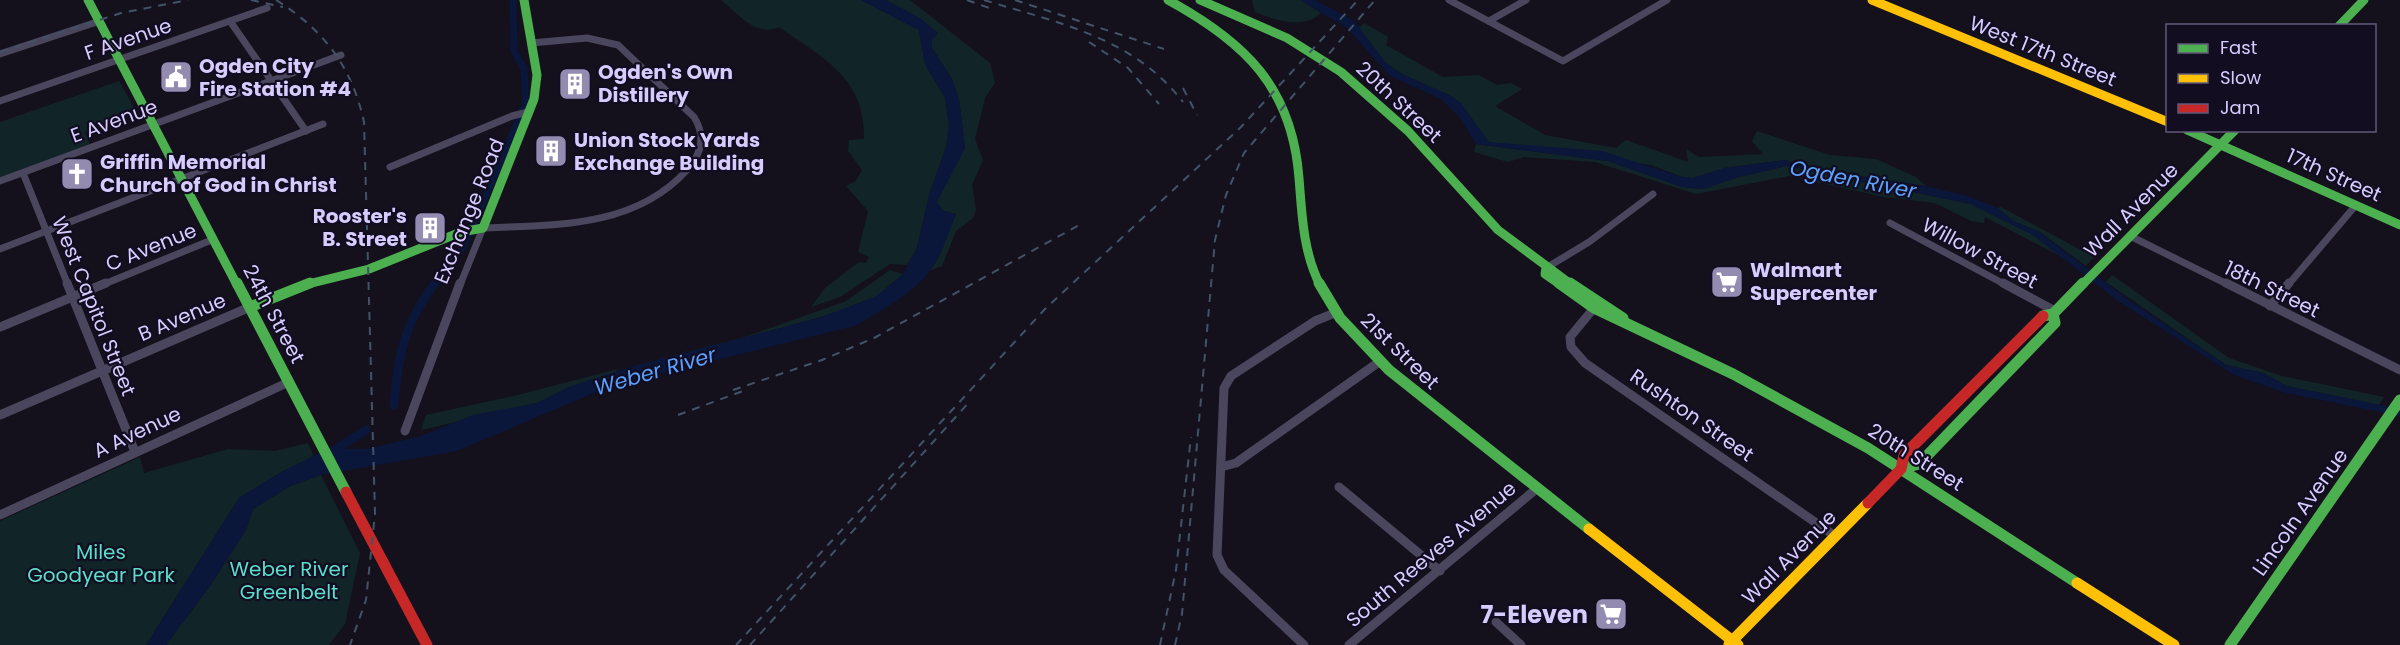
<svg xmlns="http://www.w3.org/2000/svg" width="2400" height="645" viewBox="0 0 2400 645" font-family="Poppins,sans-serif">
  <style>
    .green { fill: #112528 }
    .water { fill: #0a163a }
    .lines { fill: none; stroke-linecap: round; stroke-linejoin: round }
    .canal-far1 { stroke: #0a163a; stroke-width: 7 }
    .canal { stroke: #0a163a; stroke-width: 9 }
    .street-far1 { stroke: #4a465d; stroke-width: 7 }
    .street { stroke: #4a465d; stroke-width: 9 }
    .fast-far1 { stroke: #4caf50; stroke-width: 9 }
    .fast { stroke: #4caf50; stroke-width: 11 }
    .slow-far1 { stroke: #ffc107; stroke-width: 9 }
    .slow { stroke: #ffc107; stroke-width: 11 }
    .jam { stroke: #c62828; stroke-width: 11 }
    .rail { stroke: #425367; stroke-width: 2; stroke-dasharray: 8 7; stroke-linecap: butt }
    .labels { text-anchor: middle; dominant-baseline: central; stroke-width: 4.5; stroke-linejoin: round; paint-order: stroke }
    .street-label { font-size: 20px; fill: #d8ccff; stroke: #120d20 }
    .poi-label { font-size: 20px; font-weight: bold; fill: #d8ccff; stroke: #120d20; text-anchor: start }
    .park-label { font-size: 20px; fill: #59dfcc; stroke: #120d20 }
    .water-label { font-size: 21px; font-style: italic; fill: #5aa1ff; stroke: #120d20 }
    .near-poi-label { font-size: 24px; font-weight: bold; fill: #d8ccff; stroke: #120d20; text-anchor: end }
  </style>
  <rect width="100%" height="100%" fill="#14111c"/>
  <g class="green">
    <path d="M721 0H861L919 30 925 64 945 98 949 125 946 147 929 195 917 248 907 265 890 264 840 297 811 307 825 288 859 262 866 263 869 257 858 252 868 211 846 186 856 181 862 170 848 151 849 140 864 139C866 78 823 58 779 27 757 38 737 13 721 0Z"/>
    <path d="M886 0H910L990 63 995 83 985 98 975 139 983 160 972 185 976 210 973 218 956 231 942 266 931 270 956 214 944 211 936 202 965 148 959 99 952 79 932 48 931 40 937 33 921 19Z"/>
    <path d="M1252 0H1300L1321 13C1304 30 1274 20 1255 12Z"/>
    <path d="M1364 23 1388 37 1386 45 1443 77 1479 75 1497 85 1511 83 1522 89 1495 106 1545 135 1616 148 1626 140 1688 162 1686 149 1699 157 1763 154 1752 141 1757 131 1830 155 1876 159 1916 177 1926 186 1805 168 1785 160 1725 168 1693 178 1682 177 1651 165 1489 142 1451 96 1402 74 1385 62 1359 28Z"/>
    <path d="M119 81 137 113 85 132 90 145 0 178V122Z"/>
    <path d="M1476 144 1608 161 1682 187 1703 189 1739 177 1787 166 1971 204 2033 235 2062 257 1985 217 1984 223 1971 221 1935 203 1884 197 1789 176 1696 194 1595 162 1524 157 1508 162 1474 152Z"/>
    <path d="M2001 207 2094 257 2086 266 2040 232 2013 221 1998 208Z"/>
    <path d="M890 270 903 274 877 296 846 310 734 341 628 366 742 338 846 301Z"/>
    <path d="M2112 275 2229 358 2282 376 2384 397 2379 405 2287 386 2263 373 2226 365 2106 282Z"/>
    <path d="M618 369 615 373 569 387 537 403 421 430 426 415 518 395Z"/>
    <path d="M308 443 314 457 285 470 239 498 146 645H0V521L140 457 144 473 228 449 275 451Z"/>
    <path d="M321 475 360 553 345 624 329 645H166L210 586 246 530 253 509 290 486Z"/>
  </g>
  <g class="water">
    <path d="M861 0H886L921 19 938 33 932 40V48L952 79 959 99 965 148 937 202 944 211 956 214C949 231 942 255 931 270 912 294 881 311 855 326L638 379 601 390 457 451 321 475 290 486 253 509 246 530 210 586 166 645H146L239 498 285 470 336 445 349 449H367L421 436 473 415 537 403 569 387 630 367 819 318 877 296 903 274 917 248 929 195 946 147 949 125 945 98 925 64 919 30Z"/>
    <path d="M1300 0H1316L1354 21 1385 62 1402 74 1451 96 1461 103 1489 142 1602 151 1682 177 1693 178 1725 168 1785 160 1805 168 1926 186 1968 196 1998 208 2013 221 2039 232 2126 298 2226 365 2263 373 2287 386 2400 409V416L2286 393 2234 375 2118 301 2033 235 1971 204 1787 166 1739 177 1703 189 1682 187 1608 161 1476 144 1460 118 1441 99 1390 76 1346 27Z"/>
  </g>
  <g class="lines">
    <path class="canal-far1" d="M434 285 464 246 526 102 524 69 514 51 513 0"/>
    <g class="canal">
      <path d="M394 405C398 356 404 323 435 283"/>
      <path d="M330 453 366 430"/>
    </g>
    <g class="street-far1">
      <path d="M1449 0 1563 61 1667 0"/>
      <path d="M230 21 306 131"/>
      <path d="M1489 21 1526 0"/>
      <path d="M0 54 100 21"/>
      <path d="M0 101 267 8"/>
      <path d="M390 167 512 116 528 112"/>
      <path d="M23 173 68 285"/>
      <path d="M0 181 341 55"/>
      <path d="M1890 223 2006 285"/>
      <path d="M2130 236 2229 285"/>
      <path d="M0 249 323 124"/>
      <path d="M1546 268 1589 242 1653 194"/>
      <path d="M102 285 214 239"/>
      <path d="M460 285 483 228C555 225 634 228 686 171 702 154 706 136 694 117L618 45 587 38 531 43"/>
      <path d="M2288 285 2356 205"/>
    </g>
    <g class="street">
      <path d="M67 283 135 452"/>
      <path d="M2003 283 2055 311"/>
      <path d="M2226 283 2400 370"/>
      <path d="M2270 306 2289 283"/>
      <path d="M1594 308 1570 337 1571 347 1585 363 1835 536"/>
      <path d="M0 327 106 283"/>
      <path d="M0 415 250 307"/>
      <path d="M405 431 460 283"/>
      <path d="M1221 467 1236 463 1379 362"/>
      <path d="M1339 487 1440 571"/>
      <path d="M0 515 289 382"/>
      <path d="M1496 622 1521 645"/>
      <path d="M1304 645 1224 570 1217 555 1224 388 1231 376 1315 321 1337 312"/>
      <path d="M1349 645 1535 490"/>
    </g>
    <g class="fast-far1">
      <path d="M88 0 237 285"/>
      <path d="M1168 0C1245 42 1292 87 1299 178 1302 214 1303 252 1320 285"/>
      <path d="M1200 0 1287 38 1341 72 1408 131 1498 230 1572 285"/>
      <path d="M2339 26 2364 0"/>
      <path d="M2187 130 2400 225"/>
      <path d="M1546 268 1545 274 1561 285"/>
      <path d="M304 285 369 269 461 232 483 228 534 99 537 75 524 0"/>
      <path d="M2082 285 2235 130"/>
    </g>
    <g class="fast">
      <path d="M237 283 346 492"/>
      <path d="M1319 283 1340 318 1389 370 1589 529"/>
      <path d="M1559 283 1594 308 1733 374 1868 448 2077 583"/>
      <path d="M1570 283 1623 318"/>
      <path d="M250 307 310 283"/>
      <path d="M2043 316 2053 314 2083 283"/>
      <path d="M1901 469 1919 464 2055 323 2053 314"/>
      <path d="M2230 645 2400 400"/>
    </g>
    <path class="slow-far1" d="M1872 0 2168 122"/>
    <g class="slow">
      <path d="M1589 529 1738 645"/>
      <path d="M2077 583 2174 645"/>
      <path d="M1729 644 1868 503"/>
    </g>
    <g class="jam">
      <path d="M346 492 427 645"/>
      <path d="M1868 503 1901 469 1904 455 2043 316"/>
    </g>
    <g class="rail">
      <path d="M251 0 283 7"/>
      <path d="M276 0C324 30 352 67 364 122L375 514 366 600 350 645"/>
      <path d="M967 0 992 9"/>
      <path d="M984 0C1058 23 1133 37 1183 102"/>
      <path d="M1015 0 1164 49"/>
      <path d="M1089 42 1128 68 1159 104"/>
      <path d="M0 52 121 13 188 0"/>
      <path d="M1183 88 1197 115"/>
      <path d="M733 390 822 360 874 338 1081 224"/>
      <path d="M678 415 743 391"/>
      <path d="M736 645 1045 309 1241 127 1358 0"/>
      <path d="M750 645 971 400"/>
      <path d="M1160 645 1176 570 1191 437"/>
      <path d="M1175 645 1182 614 1215 240 1226 195 1244 153 1375 0"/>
    </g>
  </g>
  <defs>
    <g id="civic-square" transform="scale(1.725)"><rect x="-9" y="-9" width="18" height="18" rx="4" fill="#938bb0" stroke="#120d20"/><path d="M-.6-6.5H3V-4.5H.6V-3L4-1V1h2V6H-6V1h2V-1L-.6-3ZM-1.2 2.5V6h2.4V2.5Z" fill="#fff"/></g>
    <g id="building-square" transform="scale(1.725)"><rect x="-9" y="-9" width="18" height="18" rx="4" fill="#938bb0" stroke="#120d20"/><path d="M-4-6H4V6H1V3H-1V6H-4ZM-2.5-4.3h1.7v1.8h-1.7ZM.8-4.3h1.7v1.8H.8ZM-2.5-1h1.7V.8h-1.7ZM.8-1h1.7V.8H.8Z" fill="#fff"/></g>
    <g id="church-square" transform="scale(1.725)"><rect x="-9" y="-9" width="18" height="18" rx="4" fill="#938bb0" stroke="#120d20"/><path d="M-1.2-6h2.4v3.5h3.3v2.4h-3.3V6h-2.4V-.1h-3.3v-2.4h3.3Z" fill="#fff"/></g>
    <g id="supermarket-square" transform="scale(1.725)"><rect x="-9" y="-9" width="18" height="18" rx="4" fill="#938bb0" stroke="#120d20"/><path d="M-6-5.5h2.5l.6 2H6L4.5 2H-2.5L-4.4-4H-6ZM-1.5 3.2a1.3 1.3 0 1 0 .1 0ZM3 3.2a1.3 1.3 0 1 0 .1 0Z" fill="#fff"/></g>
  </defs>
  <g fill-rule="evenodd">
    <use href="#civic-square" x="176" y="77"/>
    <use href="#building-square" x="575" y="84"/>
    <use href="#building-square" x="551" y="151"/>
    <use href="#church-square" x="77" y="174"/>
    <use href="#building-square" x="430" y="228"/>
    <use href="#supermarket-square" x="1727" y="282"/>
    <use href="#supermarket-square" x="1611" y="614"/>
  </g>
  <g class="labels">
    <g class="street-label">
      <text transform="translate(128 39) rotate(-19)">F Avenue</text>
      <text transform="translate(2043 51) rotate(22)">West 17th Street</text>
      <text transform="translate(1399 102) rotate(43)">20th Street</text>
      <text transform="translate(114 121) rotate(-20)">E Avenue</text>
      <text transform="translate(2334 175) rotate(24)">17th Street</text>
      <text transform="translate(2131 210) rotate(-45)">Wall Avenue</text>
      <text transform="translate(469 211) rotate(-68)">Exchange Road</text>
      <text transform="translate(151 247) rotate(-22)">C Avenue</text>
      <text transform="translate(1980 253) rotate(28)">Willow Street</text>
      <text transform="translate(2272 289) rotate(26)">18th Street</text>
      <text transform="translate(94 306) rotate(68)">West Capitol Street</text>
      <text transform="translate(274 314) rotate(62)">24th Street</text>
      <text transform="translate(182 317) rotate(-23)">B Avenue</text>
      <text transform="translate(1400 351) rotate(44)">21st Street</text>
      <text transform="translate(1692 415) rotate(35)">Rushton Street</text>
      <text transform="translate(137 432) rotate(-25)">A Avenue</text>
      <text transform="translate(1916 457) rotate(32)">20th Street</text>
      <text transform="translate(2300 512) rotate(-55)">Lincoln Avenue</text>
      <text transform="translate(1431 554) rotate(-40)">South Reeves Avenue</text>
      <text transform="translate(1789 557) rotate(-45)">Wall Avenue</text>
    </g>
    <g class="poi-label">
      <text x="199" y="66">Ogden City<tspan x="199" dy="23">Fire Station #4</tspan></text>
      <text x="598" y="72">Ogden's Own<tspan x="598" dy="23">Distillery</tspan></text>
      <text x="574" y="140">Union Stock Yards<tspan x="574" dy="23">Exchange Building</tspan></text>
      <text x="100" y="162">Griffin Memorial<tspan x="100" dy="23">Church of God in Christ</tspan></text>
      <text x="407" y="216" text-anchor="end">Rooster's<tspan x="407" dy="23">B. Street</tspan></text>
      <text x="1750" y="270">Walmart<tspan x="1750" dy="23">Supercenter</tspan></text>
    </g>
    <g class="park-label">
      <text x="101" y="552">Miles<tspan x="101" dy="23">Goodyear Park</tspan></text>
      <text x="289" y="569">Weber River<tspan x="289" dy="23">Greenbelt</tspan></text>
    </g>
    <g class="water-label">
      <text transform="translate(1853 179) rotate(11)">Ogden River</text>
      <text transform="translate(655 371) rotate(-16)">Weber River</text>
    </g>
    <g class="near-poi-label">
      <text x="1588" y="614">7-Eleven</text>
    </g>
  </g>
  <rect x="2166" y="24" width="210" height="108" fill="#120d20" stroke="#615979" stroke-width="1.5"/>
  <rect x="2178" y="44" width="30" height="9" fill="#4caf50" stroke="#615979" stroke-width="1.5"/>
  <text x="2220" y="54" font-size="18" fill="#d8ccff">Fast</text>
  <rect x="2178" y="74" width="30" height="9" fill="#ffc107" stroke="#615979" stroke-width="1.5"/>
  <text x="2220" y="84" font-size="18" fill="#d8ccff">Slow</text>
  <rect x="2178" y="104" width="30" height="9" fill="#c62828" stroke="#615979" stroke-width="1.5"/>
  <text x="2220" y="114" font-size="18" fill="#d8ccff">Jam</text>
</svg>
